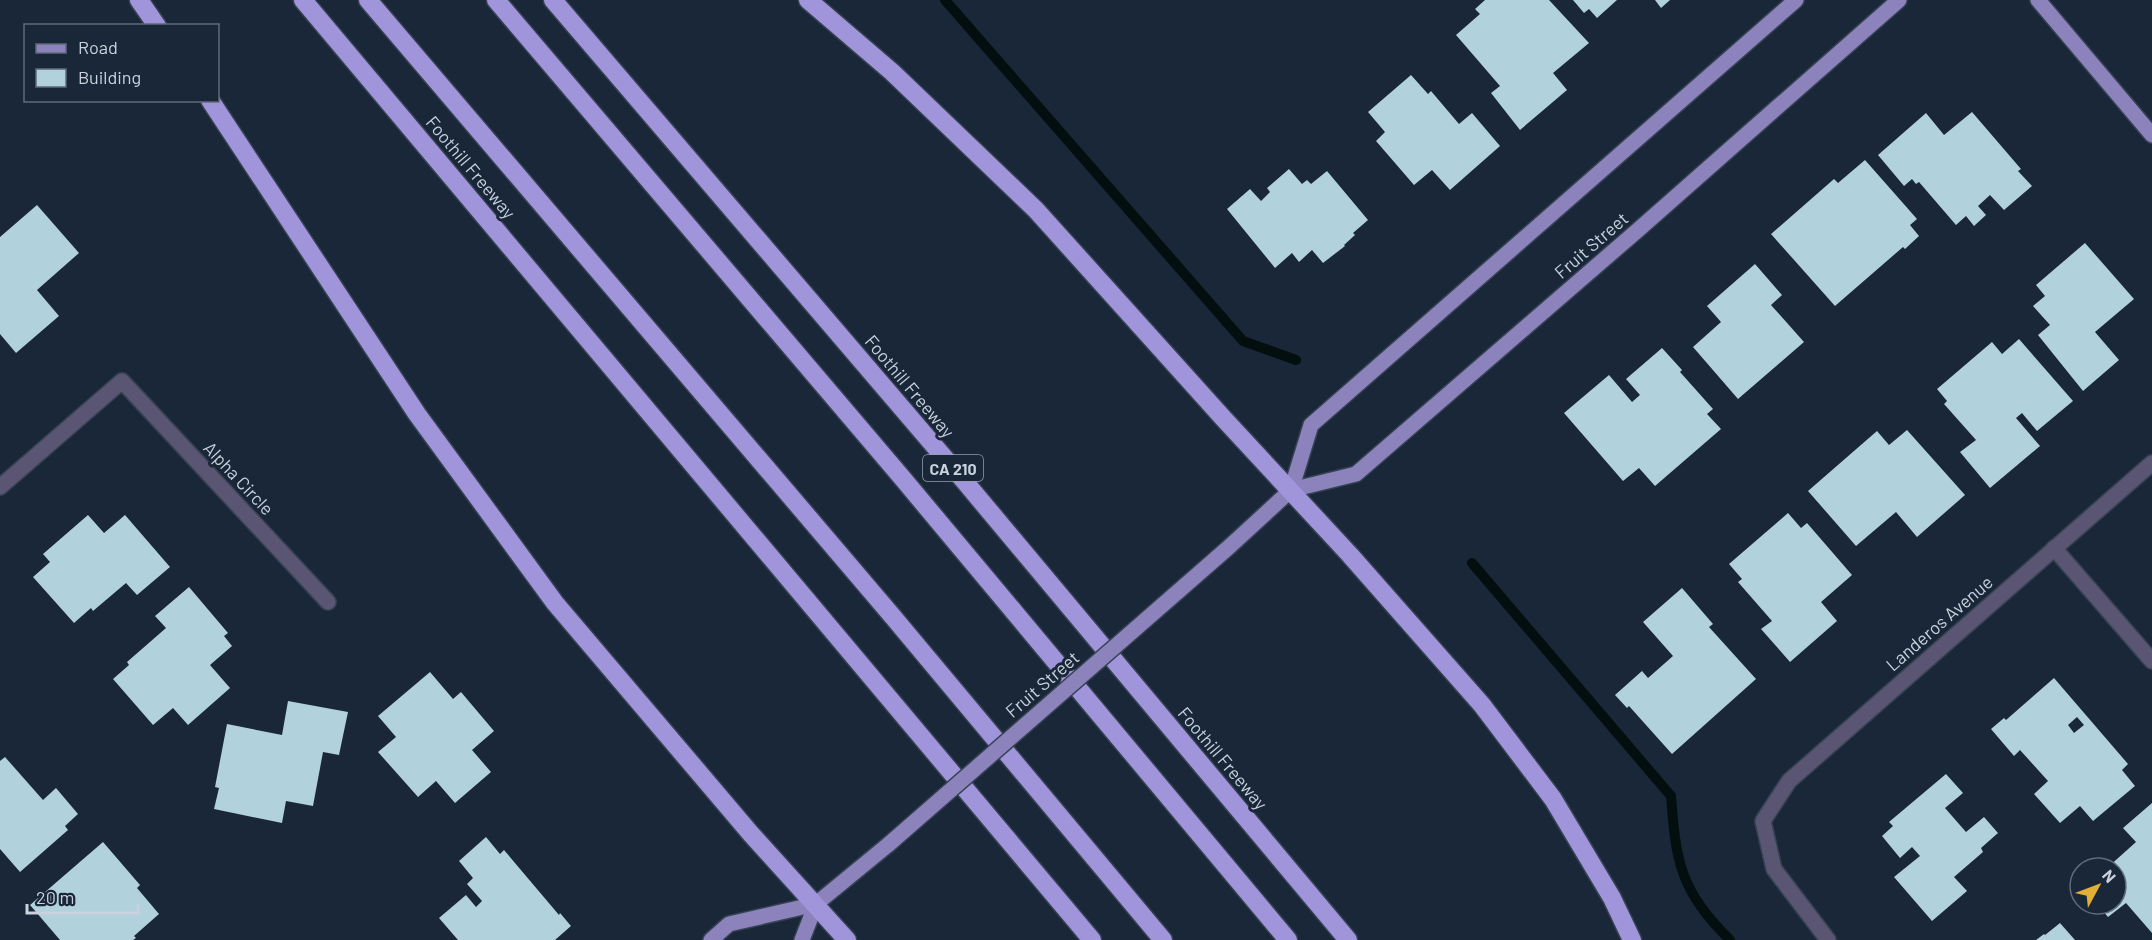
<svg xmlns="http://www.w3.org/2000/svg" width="2152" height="940" viewBox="0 0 2152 940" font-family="Barlow,sans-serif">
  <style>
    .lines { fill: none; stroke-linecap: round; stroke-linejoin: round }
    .stream { stroke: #030f0e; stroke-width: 10 }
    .building { fill: #b1d1dd; fill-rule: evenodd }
    .minor-casing { stroke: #354253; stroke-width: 18 }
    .major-casing { stroke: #354253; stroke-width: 18 }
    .highway-casing { stroke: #354253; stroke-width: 21 }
    .minor { stroke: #595572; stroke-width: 15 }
    .major { stroke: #8c83bd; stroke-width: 15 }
    .highway { stroke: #a095db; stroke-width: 18 }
    .major-bridge-casing { stroke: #354253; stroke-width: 18; stroke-linecap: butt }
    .major-bridge { stroke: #8c83bd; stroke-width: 15 }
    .labels { text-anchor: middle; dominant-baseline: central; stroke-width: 6; stroke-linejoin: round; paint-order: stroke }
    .shield { fill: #192738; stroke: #949fac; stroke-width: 1.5 }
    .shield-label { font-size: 16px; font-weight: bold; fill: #c9d2de }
    .street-label { font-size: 18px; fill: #c9d2de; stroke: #192738 }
  </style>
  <rect width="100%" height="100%" fill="#192738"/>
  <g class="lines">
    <g class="stream">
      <path d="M945 0 1243 341 1296 360"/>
      <path d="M1472 563 1671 796C1676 863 1680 890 1730 940"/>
    </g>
  </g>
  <g class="building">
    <path d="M1485 0H1549L1589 43 1553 73 1567 90 1520 130 1491 93 1500 86 1456 35 1480 14 1475 9Z"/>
    <path d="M1573 0H1617L1597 18 1589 9 1584 13Z"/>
    <path d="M1655 0H1670L1661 8Z"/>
    <path d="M1411 75 1428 94 1431 91 1459 124 1472 113 1500 146 1450 190 1432 170 1414 185 1376 141 1385 132 1368 112Z"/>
    <path d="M1972 112 2021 169 2018 171 2032 186 2004 210 1990 195 1978 206 1986 215 1974 226 1966 216 1956 225 1919 182 1916 184 1912 179 1904 186 1878 155 1926 113 1944 135Z"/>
    <path d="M1865 160 1917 219 1910 225 1919 236 1905 249 1903 247 1835 306 1771 234 1834 179 1838 183Z"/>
    <path d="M1289 169 1302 184 1307 180 1311 184 1327 171 1368 220 1353 233 1355 235 1344 245 1345 246 1323 263 1312 250 1299 262 1292 253 1275 268 1227 209 1250 189 1261 201 1270 192 1267 188Z"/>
    <path d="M37 205 79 253 37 290 59 316 16 353 0 334V237Z"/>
    <path d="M2085 243 2134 299 2095 332 2119 360 2083 391 2038 335 2050 325 2033 306 2045 296 2036 285Z"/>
    <path d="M1755 264 1782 295 1771 305 1804 342 1738 399 1693 347 1721 322 1707 306Z"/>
    <path d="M2019 339 2073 401 2037 431 2022 413 2016 418 2040 446 1990 488 1960 452 1976 440 1944 404 1947 401 1937 389 1992 342 2002 354Z"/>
    <path d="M1662 348 1682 370 1680 372 1713 409 1707 414 1721 429 1655 486 1639 468 1623 481 1564 413 1609 375 1632 402 1640 395 1626 379Z"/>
    <path d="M1907 430 1965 495 1917 537 1896 512 1856 546 1808 491 1877 431 1889 445Z"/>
    <path d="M1788 513 1801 528 1807 523 1852 575 1821 602 1837 621 1790 662 1761 629 1772 621 1738 582 1742 579 1729 564Z"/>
    <path d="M88 515 104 533 125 515 170 567 137 595 126 583 93 611 91 608 74 623 33 577 50 562 43 554Z"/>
    <path d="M189 587 228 633 224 636 232 646 210 665 230 688 188 725 173 708 153 725 113 679 129 665 127 662 166 628 155 616Z"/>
    <path d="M1682 588 1713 624 1709 627 1756 679 1672 754 1629 706 1627 708 1615 695 1642 671 1648 678 1673 656 1643 622Z"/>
    <path d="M430 672 453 699 461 692 494 731 472 750 491 772 455 803 436 781 418 797 378 752 396 737 378 716Z"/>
    <path d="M2054 678 2128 764 2122 770 2135 786 2093 821 2080 806 2060 823 2034 794 2048 781 2020 750 2014 756 1991 729 2004 718 2006 720ZM2077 717 2084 725 2074 733 2068 725Z"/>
    <path d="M288 701 348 712 339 755 323 752 313 806 286 801 282 823 214 809 219 788 215 787 227 724 282 735Z"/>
    <path d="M5 757 43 800 56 788 78 814 65 826 68 830 20 872 0 849V761Z"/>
    <path d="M1946 774 1963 793 1945 808 1966 832 1984 817 1998 833 1981 848 1983 852 1954 877 1967 891 1932 921 1894 877 1920 856 1912 847 1900 858 1882 836 1893 826 1889 822Z"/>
    <path d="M2152 803V933L2126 903 2108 917 2097 904H2116V868H2107L2136 842 2123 828Z"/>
    <path d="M486 837 500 854 504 850 559 915 560 913 571 926 555 940H458L439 918 466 895 476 907 482 901 467 884 473 878 459 861Z"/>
    <path d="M103 842 140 885 137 888 159 914 134 936 136 938 133 940H60L30 905Z"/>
    <path d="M2060 923 2075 940H2036L2044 934 2045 935Z"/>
  </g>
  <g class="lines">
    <g class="minor-casing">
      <g id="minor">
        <path d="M0 487 122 381 328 602"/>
        <path d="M2054 548 2152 661"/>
        <path d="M1828 940 1774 869 1763 821 1789 781 2152 463"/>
      </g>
    </g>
    <g class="major-casing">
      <g id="major">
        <path d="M2038 0 2152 135"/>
        <path d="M1291 490 1311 425 1796 0"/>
        <path d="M1229 547 1291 490 1356 474 1638 230 1899 0"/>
        <path d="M711 940 729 924 816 904 889 844"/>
        <path d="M802 940 816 904"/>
      </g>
    </g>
    <g class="highway-casing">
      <g id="highway">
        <path d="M139 0 157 26"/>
        <path d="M303 0 1092 940"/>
        <path d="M368 0 894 618 1163 940"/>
        <path d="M496 0 904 480 1288 940"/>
        <path d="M553 0 966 483 1348 940"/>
        <path d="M808 0 892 72 1036 210 1224 419 1350 555 1482 705 1553 799 1612 898 1632 940"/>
        <path d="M210 100 417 414 555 603 751 834 847 940"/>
      </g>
    </g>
    <use href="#minor" class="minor"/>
    <use href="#major" class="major"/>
    <use href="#highway" class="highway"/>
    <g class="major-bridge-casing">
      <path id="major-bridge" d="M889 844 1229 547"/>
    </g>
    <use href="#major-bridge" class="major-bridge"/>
  </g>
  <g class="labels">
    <rect class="shield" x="923" y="455" width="60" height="26" rx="4.5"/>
    <g class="shield-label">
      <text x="953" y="468">CA 210</text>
    </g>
    <g class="street-label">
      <text transform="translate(471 167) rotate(50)">Foothill Freeway</text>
      <text transform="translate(1591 245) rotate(-41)">Fruit Street</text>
      <text transform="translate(910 386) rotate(50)">Foothill Freeway</text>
      <text transform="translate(239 478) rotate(47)">Alpha Circle</text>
      <text transform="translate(1939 623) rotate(-41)">Landeros Avenue</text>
      <text transform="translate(1042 684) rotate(-41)">Fruit Street</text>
      <text transform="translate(1223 758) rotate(50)">Foothill Freeway</text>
    </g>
  </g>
  <rect x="24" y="24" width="195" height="78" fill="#192738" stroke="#5f6b7a" stroke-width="1.5"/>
  <rect x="36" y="44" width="30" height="9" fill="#8c83bd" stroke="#5f6b7a" stroke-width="1.5"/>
  <text x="78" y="54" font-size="18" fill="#c9d2de">Road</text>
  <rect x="36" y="69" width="30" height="18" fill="#b1d1dd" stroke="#5f6b7a" stroke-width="1.5"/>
  <text x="78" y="84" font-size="18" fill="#c9d2de">Building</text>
  <g transform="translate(2098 886) rotate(49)"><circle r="28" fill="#192738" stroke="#5f6b7a" stroke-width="1.5"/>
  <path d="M0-4.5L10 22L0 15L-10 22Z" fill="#e3ae35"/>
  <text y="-9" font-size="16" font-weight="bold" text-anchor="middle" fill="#c9d2de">N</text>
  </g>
  <path d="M27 904v9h111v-9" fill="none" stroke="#c9d2de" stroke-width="3"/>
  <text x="36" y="904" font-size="18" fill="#c9d2de" stroke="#192738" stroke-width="4.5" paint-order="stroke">20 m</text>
</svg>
